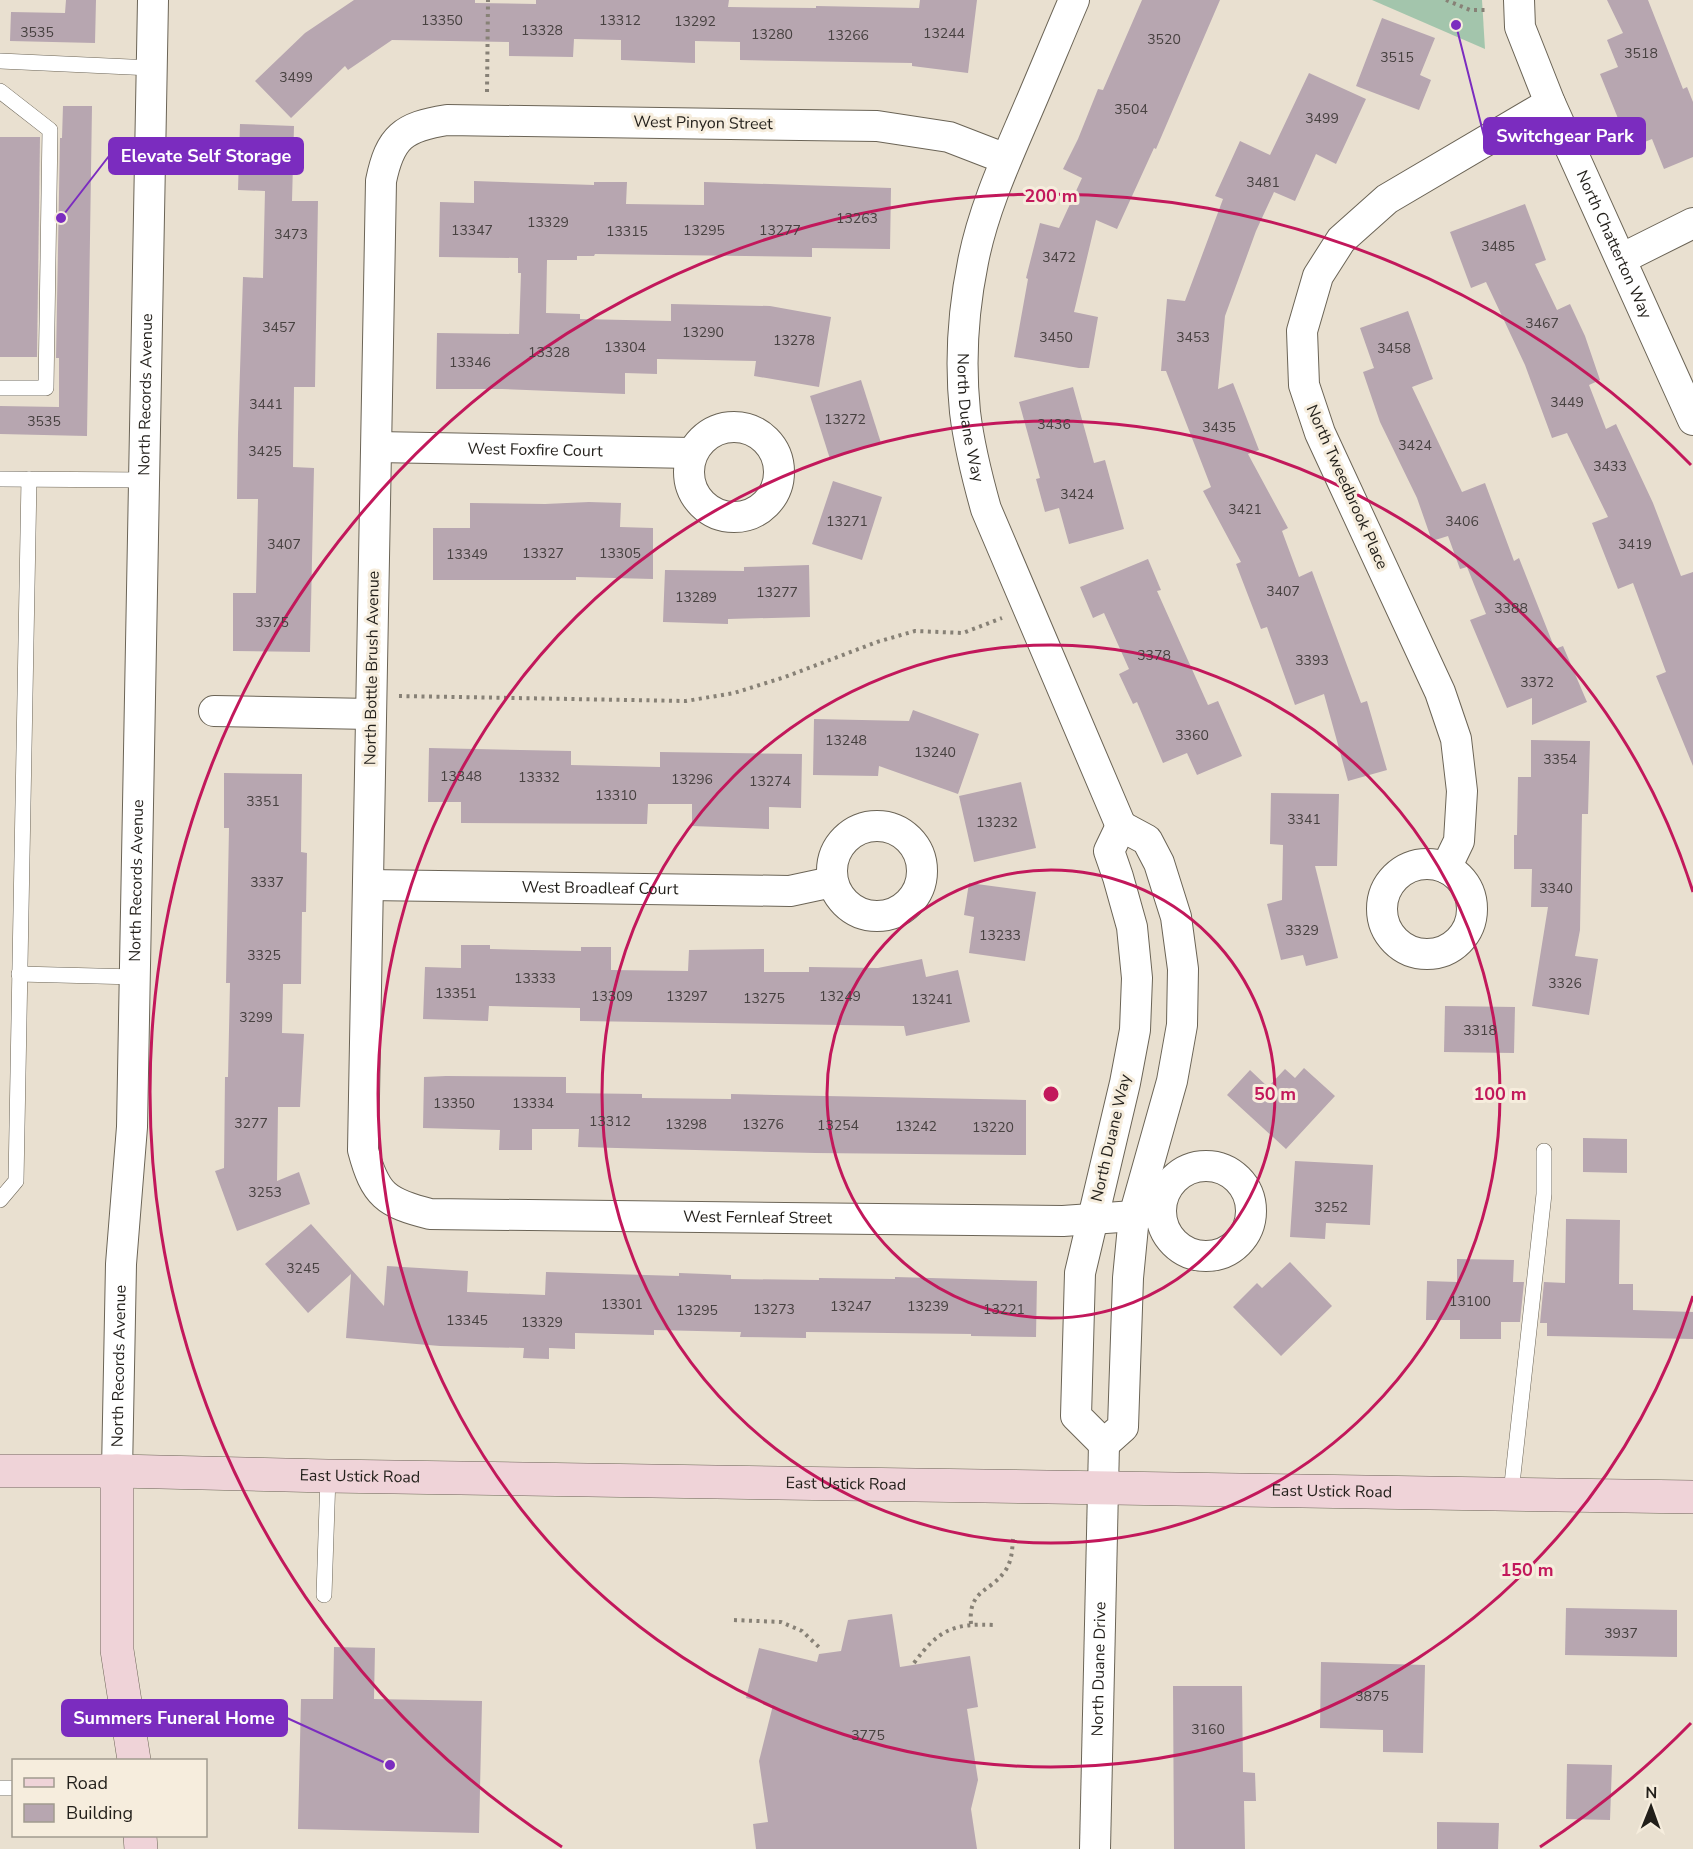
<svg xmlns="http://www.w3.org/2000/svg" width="1693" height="1849" viewBox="0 0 1693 1849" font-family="'Nunito Sans',sans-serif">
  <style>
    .green { fill: #a3c5ac }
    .building { fill: #b7a6b0 }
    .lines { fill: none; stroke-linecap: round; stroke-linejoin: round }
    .lane-casing { stroke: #6b6456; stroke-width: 16 }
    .street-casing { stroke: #6b6456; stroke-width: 32 }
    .secondary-casing { stroke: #6b6456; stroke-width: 34 }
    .path { stroke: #878176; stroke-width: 4; stroke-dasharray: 3 4.5; stroke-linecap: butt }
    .lane { stroke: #fff; stroke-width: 15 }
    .street { stroke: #fff; stroke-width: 30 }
    .secondary { stroke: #efd3d8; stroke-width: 33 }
    .ring { fill: none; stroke: #c2185b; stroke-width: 3 }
    .labels { text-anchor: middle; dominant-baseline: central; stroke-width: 6; stroke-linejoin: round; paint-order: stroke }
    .number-label { font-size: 14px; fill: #474140 }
    .street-label { font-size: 16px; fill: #221f1a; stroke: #f6eddd }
    .centre { fill: #c2185b; stroke: #f6eddd; stroke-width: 3 }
    .ring-label { font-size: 18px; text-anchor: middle; font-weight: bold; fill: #c2185b; stroke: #f6eddd; stroke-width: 6; stroke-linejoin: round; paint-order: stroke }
    .leader { fill: none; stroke: #7b2cbf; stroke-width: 2 }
    .callout-dot { fill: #7b2cbf; stroke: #f6eddd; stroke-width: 2 }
    .callout { fill: #7b2cbf; stroke: #7b2cbf; stroke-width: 2 }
    .callout-label { font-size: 18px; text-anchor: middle; font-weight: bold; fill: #fff }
  </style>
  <rect width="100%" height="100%" fill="#e9e0d0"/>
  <path class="green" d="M1372 0H1482L1485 49Z"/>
  <g class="building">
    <path d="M66 0H96L95 43 10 41 11 12 65 13Z"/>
    <path d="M354 0H475V3L536 4V0H729L728 7 816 8V6L919 8 920 0H977L968 73 912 66V63L740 60V42L695 41V63L621 60V40L574 39 573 57 509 56V42L392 40 348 70 345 66 291 118 255 81 305 33Z"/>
    <path d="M1142 0H1220L1156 149 1154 148 1117 229 1096 220 1074 312 1098 317 1089 368H1079L1014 357 1028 279 1026 278 1040 223 1059 228 1082 178 1063 169 1078 139 1098 89 1103 90Z"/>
    <path d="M1607 0H1648L1683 89 1687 87 1693 102V157L1664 169 1652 139 1630 148 1600 74 1618 67 1607 40 1623 33Z"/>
    <path d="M1382 18 1435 38 1420 75 1431 80 1419 110 1356 86Z"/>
    <path d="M1309 73 1366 99 1336 164 1316 154 1295 201 1274 192 1256 231 1225 316 1218 389 1233 383 1259 450 1248 454 1288 528 1282 531 1299 577 1312 571 1361 703 1367 701 1387 770 1348 781 1324 694 1295 705 1267 627 1261 629 1236 564 1241 562 1203 491 1211 487 1166 371H1161L1167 299 1185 301 1223 199 1215 196 1240 141 1270 155Z"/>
    <path d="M63 106H92L87 436 0 434V406L59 407V358H56L60 138H62Z"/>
    <path d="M240 124 294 126 292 201H318L315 387H294L293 467 314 468 310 652 233 651V593H256L258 499H237L238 433 243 277 263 278 265 191 238 190Z"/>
    <path d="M0 137H40L37 357H0Z"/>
    <path d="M474 181 594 185V182H627L626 204 704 205V182L891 188 890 249 812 248V257L595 254 594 256H577V260H547L546 313 580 314V319L671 321V304L770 306 831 317 819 387 754 376 756 361 657 359V374L625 373V394L502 389H436L437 333 519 334 521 273H518V258L439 257 440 202 474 203Z"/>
    <path d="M1525 204 1546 260 1535 264 1557 310 1570 304 1585 336 1600 380 1589 385 1606 429 1616 424 1653 503 1681 576 1693 572V766L1656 676 1666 672 1633 583 1618 589 1592 523 1608 517 1567 433 1552 438 1525 365 1486 282 1471 288 1450 232Z"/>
    <path d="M1408 311 1433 379 1412 387 1462 492 1485 483 1514 561 1519 558 1555 649 1563 646 1587 702 1532 725V698L1507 708 1470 620 1486 614 1467 567 1460 569 1448 536 1432 541 1417 498 1380 422 1363 372 1374 368 1360 328Z"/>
    <path d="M861 380 881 443 830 459 810 396Z"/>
    <path d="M1073 387 1094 463 1105 460 1124 529 1069 544 1059 508 1045 512 1036 479 1040 478 1019 402Z"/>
    <path d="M833 481 882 497 862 560 812 544Z"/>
    <path d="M589 502 621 503 620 527 653 528V579L576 577V580H433V528H470V503L545 504Z"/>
    <path d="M1148 559 1161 590 1157 591 1208 705 1218 701 1242 756 1197 775 1187 753 1163 763 1137 702 1133 704 1119 674 1129 669 1104 613 1093 618 1080 587Z"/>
    <path d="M809 565 810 617 728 619V624L663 622 665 570 744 571V567Z"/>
    <path d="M913 710 979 734 958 794 879 766 878 776 813 775 814 719 909 721Z"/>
    <path d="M1531 740 1590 741 1588 814H1582L1580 930 1575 956 1598 959 1589 1015 1532 1006 1548 907H1531L1532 869H1514V835H1517L1518 777H1531Z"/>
    <path d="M429 748 571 751V765L660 767V752L802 754 801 808 769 807V829L692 826V804H648L647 824 461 823V802H428Z"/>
    <path d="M224 773 302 774 301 852 307 853 306 912H302L301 984H283L282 1033 304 1034 300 1107H278L277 1181 299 1172 310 1204 237 1231 215 1171 224 1168 225 1077H228L230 983H226L229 828H224Z"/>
    <path d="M1021 782 1036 848 974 862 959 796Z"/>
    <path d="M1271 793 1339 794 1337 866H1315L1338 958 1306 966 1303 955 1281 960 1267 904 1282 900 1283 845 1270 844Z"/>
    <path d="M969 883 1036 892 1025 961 969 953 974 917 964 915Z"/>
    <path d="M461 945H490V949L581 951V947H611V970L688 971 689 950 764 949V972H809V967L878 968 922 959 926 977 958 970 970 1022 906 1036 904 1026 580 1021V1008L489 1006 488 1021 423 1019 425 967 461 968Z"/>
    <path d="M1445 1006 1515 1007 1514 1053 1444 1052Z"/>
    <path d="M1304 1068 1335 1096 1286 1149 1227 1095 1250 1070 1268 1087 1285 1069 1295 1078Z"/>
    <path d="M446 1076 566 1077V1093L642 1094V1098L731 1099V1094L1026 1100V1155L815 1153 578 1147 579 1129H532V1150H499L500 1130 423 1128 424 1077Z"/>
    <path d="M1583 1138 1627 1139V1173L1583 1172Z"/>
    <path d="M1295 1161 1373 1165 1370 1225 1326 1223 1325 1239 1290 1237Z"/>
    <path d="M1566 1219 1620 1220 1619 1284H1633V1310L1693 1312V1339L1547 1336V1323H1540L1544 1282 1565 1283Z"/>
    <path d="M311 1224 384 1306 387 1266 468 1271 467 1292 545 1295 546 1272 679 1276V1273L731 1275V1279L819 1280V1278L895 1279V1277L1037 1281 1036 1337 971 1336V1334L806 1332V1338L740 1337 741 1332 654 1330V1335L575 1333V1349L549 1348V1359L523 1358 524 1348 440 1346 346 1338 351 1274 308 1313 265 1264Z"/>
    <path d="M1457 1259 1514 1260 1513 1282H1524L1520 1322H1501V1339H1460V1320H1426L1427 1281 1457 1282Z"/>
    <path d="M1290 1262 1332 1306 1281 1356 1233 1307 1257 1283 1262 1288Z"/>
    <path d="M1566 1608 1677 1610V1657L1565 1655Z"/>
    <path d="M892 1614 900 1667 970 1656 978 1707 967 1709 978 1780 971 1809 977 1849H756L753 1824 768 1822 759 1761 773 1705 746 1698 759 1648 817 1662 819 1654 841 1651 848 1620Z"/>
    <path d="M334 1647 375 1648 374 1699 482 1701 479 1833 298 1829 301 1699H333Z"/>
    <path d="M1321 1662 1425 1665 1423 1753 1383 1752V1730L1320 1728Z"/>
    <path d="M1173 1686H1242L1243 1772 1255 1773 1256 1801H1244L1245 1849H1174Z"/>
    <path d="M1567 1764 1612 1765 1610 1820 1566 1819Z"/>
    <path d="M1437 1822 1499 1823 1498 1849H1437Z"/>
  </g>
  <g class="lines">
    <g class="lane-casing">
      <g id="lane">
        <path d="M0 61 152 68"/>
        <path d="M0 91 50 130 46 388H0"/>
        <path d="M0 479 146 480"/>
        <path d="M19 974 136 977"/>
        <path d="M0 1200 16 1181 29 479"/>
        <path d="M1511 1493 1544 1194V1151"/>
        <path d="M324 1595 328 1476"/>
        <path d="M0 1788H14"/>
      </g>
    </g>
    <g class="street-casing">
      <g id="street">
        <path id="s1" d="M1074 0C1056 42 1039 84 1021 125 1002 169 982 215 973 262 963 311 960 363 965 412 969 445 977 477 986 509L1121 826"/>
        <path id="s2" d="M1519 0 1520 27 1550 103 1693 420"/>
        <path id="s3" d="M1006 159 949 137 877 126 447 120C403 127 390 137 381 181L363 1150C375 1195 386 1203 430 1214L1063 1221 1134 1216 1160 1209"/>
        <path d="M1621 259 1693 223"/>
        <circle cx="734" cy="472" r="45"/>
        <path id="s4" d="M377 447 692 453"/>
        <path d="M214 711 371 714"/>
        <circle cx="877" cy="871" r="45"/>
        <path d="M1121 826 1147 840 1159 863 1176 917 1183 969 1182 1025 1172 1081 1134 1216 1128 1278 1123 1427 1104 1444 1076 1416 1080 1273 1125 1083 1135 1030 1137 978 1132 927 1118 877 1109 851Z"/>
        <circle cx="1427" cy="909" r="45"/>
        <path d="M1446 868 1459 841 1462 791 1456 739 1440 692 1320 433 1304 385 1302 331 1318 276 1341 240 1387 199 1550 103"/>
        <path id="s5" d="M368 885 790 891 832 882"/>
        <circle cx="1206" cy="1211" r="45"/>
        <path id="s6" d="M117 1471 121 1264 132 1127 153 0"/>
        <path id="s7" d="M1095 1849 1104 1444"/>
      </g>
    </g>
    <g class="secondary-casing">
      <g id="secondary">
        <path id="s8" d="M0 1471H117L328 1476 1693 1497"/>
        <path d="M117 1471V1650L134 1760"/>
        <path d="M140 1836 141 1849"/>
      </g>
    </g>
    <g class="path">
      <path d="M1446 0 1470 10H1488"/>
      <path d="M487 92 488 0"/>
      <path d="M399 696 686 701 734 693 785 677 877 642 915 631 963 633 1002 618"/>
      <path d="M734 1620 781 1622 802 1631 822 1650"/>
      <path d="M971 1624C968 1589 990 1593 1005 1571 1012 1561 1012 1551 1013 1539"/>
      <path d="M914 1663C939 1629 954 1623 995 1625"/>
    </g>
    <use href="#lane" class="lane"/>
    <use href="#street" class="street"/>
    <use href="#secondary" class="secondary"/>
  </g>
  <g class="ring">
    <circle cx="1051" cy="1094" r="224"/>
    <circle cx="1051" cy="1094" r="449"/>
    <path d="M1693 1296A673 673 0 1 1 1693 892"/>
    <path d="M1691 1723A898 898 0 0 1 1540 1847M562 1847A898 898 0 1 1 1691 465"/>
  </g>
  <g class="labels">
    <g class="number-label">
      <text x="442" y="20">13350</text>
      <text x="620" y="20">13312</text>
      <text x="695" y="21">13292</text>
      <text x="542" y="30">13328</text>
      <text x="37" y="32">3535</text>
      <text x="944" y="33">13244</text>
      <text x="772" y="34">13280</text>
      <text x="848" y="35">13266</text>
      <text x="1164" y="39">3520</text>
      <text x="1641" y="53">3518</text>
      <text x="1397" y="57">3515</text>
      <text x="296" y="77">3499</text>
      <text x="1131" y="109">3504</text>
      <text x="1322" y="118">3499</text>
      <text x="1263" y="182">3481</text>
      <text x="857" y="218">13263</text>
      <text x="548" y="222">13329</text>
      <text x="472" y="230">13347</text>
      <text x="704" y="230">13295</text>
      <text x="780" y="230">13277</text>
      <text x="627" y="231">13315</text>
      <text x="291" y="234">3473</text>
      <text x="1498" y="246">3485</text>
      <text x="1059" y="257">3472</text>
      <text x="1542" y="323">3467</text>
      <text x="279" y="327">3457</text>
      <text x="703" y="332">13290</text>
      <text x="1056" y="337">3450</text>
      <text x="1193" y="337">3453</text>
      <text x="794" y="340">13278</text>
      <text x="625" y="347">13304</text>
      <text x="1394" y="348">3458</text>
      <text x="549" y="352">13328</text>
      <text x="470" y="362">13346</text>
      <text x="1567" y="402">3449</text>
      <text x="266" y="404">3441</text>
      <text x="845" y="419">13272</text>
      <text x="44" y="421">3535</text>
      <text x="1054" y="424">3436</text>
      <text x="1219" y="427">3435</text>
      <text x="1415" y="445">3424</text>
      <text x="265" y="451">3425</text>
      <text x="1610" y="466">3433</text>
      <text x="1077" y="494">3424</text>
      <text x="1245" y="509">3421</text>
      <text x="847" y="521">13271</text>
      <text x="1462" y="521">3406</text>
      <text x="284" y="544">3407</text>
      <text x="1635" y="544">3419</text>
      <text x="543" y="553">13327</text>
      <text x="620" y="553">13305</text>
      <text x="467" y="554">13349</text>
      <text x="1283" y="591">3407</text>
      <text x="777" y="592">13277</text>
      <text x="696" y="597">13289</text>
      <text x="1511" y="608">3388</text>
      <text x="272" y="622">3375</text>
      <text x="1154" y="655">3378</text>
      <text x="1312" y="660">3393</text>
      <text x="1537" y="682">3372</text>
      <text x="1192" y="735">3360</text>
      <text x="846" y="740">13248</text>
      <text x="935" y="752">13240</text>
      <text x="1560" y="759">3354</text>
      <text x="461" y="776">13348</text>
      <text x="539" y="777">13332</text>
      <text x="692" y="779">13296</text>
      <text x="770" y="781">13274</text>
      <text x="616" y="795">13310</text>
      <text x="263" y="801">3351</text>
      <text x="1304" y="819">3341</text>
      <text x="997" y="822">13232</text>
      <text x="267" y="882">3337</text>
      <text x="1556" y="888">3340</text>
      <text x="1302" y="930">3329</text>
      <text x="1000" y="935">13233</text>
      <text x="264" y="955">3325</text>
      <text x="535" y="978">13333</text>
      <text x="1565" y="983">3326</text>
      <text x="456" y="993">13351</text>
      <text x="612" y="996">13309</text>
      <text x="687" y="996">13297</text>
      <text x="840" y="996">13249</text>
      <text x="764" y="998">13275</text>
      <text x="932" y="999">13241</text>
      <text x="256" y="1017">3299</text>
      <text x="1480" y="1030">3318</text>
      <text x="454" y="1103">13350</text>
      <text x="533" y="1103">13334</text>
      <text x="610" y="1121">13312</text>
      <text x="251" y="1123">3277</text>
      <text x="686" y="1124">13298</text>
      <text x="763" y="1124">13276</text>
      <text x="838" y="1125">13254</text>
      <text x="916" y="1126">13242</text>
      <text x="993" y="1127">13220</text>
      <text x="265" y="1192">3253</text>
      <text x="1331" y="1207">3252</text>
      <text x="303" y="1268">3245</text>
      <text x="1470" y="1301">13100</text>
      <text x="622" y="1304">13301</text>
      <text x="851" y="1306">13247</text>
      <text x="928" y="1306">13239</text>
      <text x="774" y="1309">13273</text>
      <text x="1004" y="1309">13221</text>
      <text x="697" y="1310">13295</text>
      <text x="467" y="1320">13345</text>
      <text x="542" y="1322">13329</text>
      <text x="1621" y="1633">3937</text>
      <text x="1372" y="1696">3875</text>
      <text x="1208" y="1729">3160</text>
      <text x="868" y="1735">3775</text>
    </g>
    <g class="street-label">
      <text transform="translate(703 123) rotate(1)">West Pinyon Street</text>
      <text stroke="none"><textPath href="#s2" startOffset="264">North Chatterton Way</textPath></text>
      <text stroke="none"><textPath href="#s6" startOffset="1077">North Records Avenue</textPath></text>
      <text stroke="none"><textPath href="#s1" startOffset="438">North Duane Way</textPath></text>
      <text stroke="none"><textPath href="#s4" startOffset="158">West Foxfire Court</textPath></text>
      <text transform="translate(1347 487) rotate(66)">North Tweedbrook Place</text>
      <text transform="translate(372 668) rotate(-89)">North Bottle Brush Avenue</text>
      <text stroke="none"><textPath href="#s6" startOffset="591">North Records Avenue</textPath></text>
      <text stroke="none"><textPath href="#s5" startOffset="232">West Broadleaf Court</textPath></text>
      <text transform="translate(1111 1138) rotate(-77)">North Duane Way</text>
      <text stroke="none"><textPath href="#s3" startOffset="2060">West Fernleaf Street</textPath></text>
      <text stroke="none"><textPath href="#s6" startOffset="105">North Records Avenue</textPath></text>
      <text stroke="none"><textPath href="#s8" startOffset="360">East Ustick Road</textPath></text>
      <text stroke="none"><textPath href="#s8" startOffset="846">East Ustick Road</textPath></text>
      <text stroke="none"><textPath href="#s8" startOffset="1332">East Ustick Road</textPath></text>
      <text stroke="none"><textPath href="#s7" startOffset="180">North Duane Drive</textPath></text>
    </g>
  </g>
  <circle cx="1051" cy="1094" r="9" class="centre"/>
  <g class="ring-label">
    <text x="1051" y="202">200 m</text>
    <text x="1275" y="1100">50 m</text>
    <text x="1500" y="1100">100 m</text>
    <text x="1527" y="1576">150 m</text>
  </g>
  <path class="leader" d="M1456 25L1484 136M61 218L109 156M390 1765L287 1718"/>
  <g class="callout-dot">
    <circle cx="1456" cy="25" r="6"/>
    <circle cx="61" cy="218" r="6"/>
    <circle cx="390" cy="1765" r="6"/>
  </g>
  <g class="callout">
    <rect x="1484" y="118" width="161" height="36" rx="6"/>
    <rect x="109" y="138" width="194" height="36" rx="6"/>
    <rect x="62" y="1700" width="225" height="36" rx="6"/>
  </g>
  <g class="callout-label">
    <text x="1565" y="142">Switchgear Park</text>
    <text x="206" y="162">Elevate Self Storage</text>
    <text x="174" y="1724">Summers Funeral Home</text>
  </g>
  <rect x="12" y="1759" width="195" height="78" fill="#f6eddd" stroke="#a19b8f" stroke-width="1.5"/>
  <rect x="24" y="1778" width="30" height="9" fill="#efd3d8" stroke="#a19b8f" stroke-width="1.5"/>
  <text x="66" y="1789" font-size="18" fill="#221f1a">Road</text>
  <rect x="24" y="1804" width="30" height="18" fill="#b7a6b0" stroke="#a19b8f" stroke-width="1.5"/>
  <text x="66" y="1819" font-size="18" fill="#221f1a">Building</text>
  <g transform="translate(1651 1807) rotate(1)" stroke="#f6eddd" stroke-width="4.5" paint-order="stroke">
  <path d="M0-4.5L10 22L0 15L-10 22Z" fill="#221f1a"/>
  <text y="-9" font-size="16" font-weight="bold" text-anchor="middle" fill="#221f1a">N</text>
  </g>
</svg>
